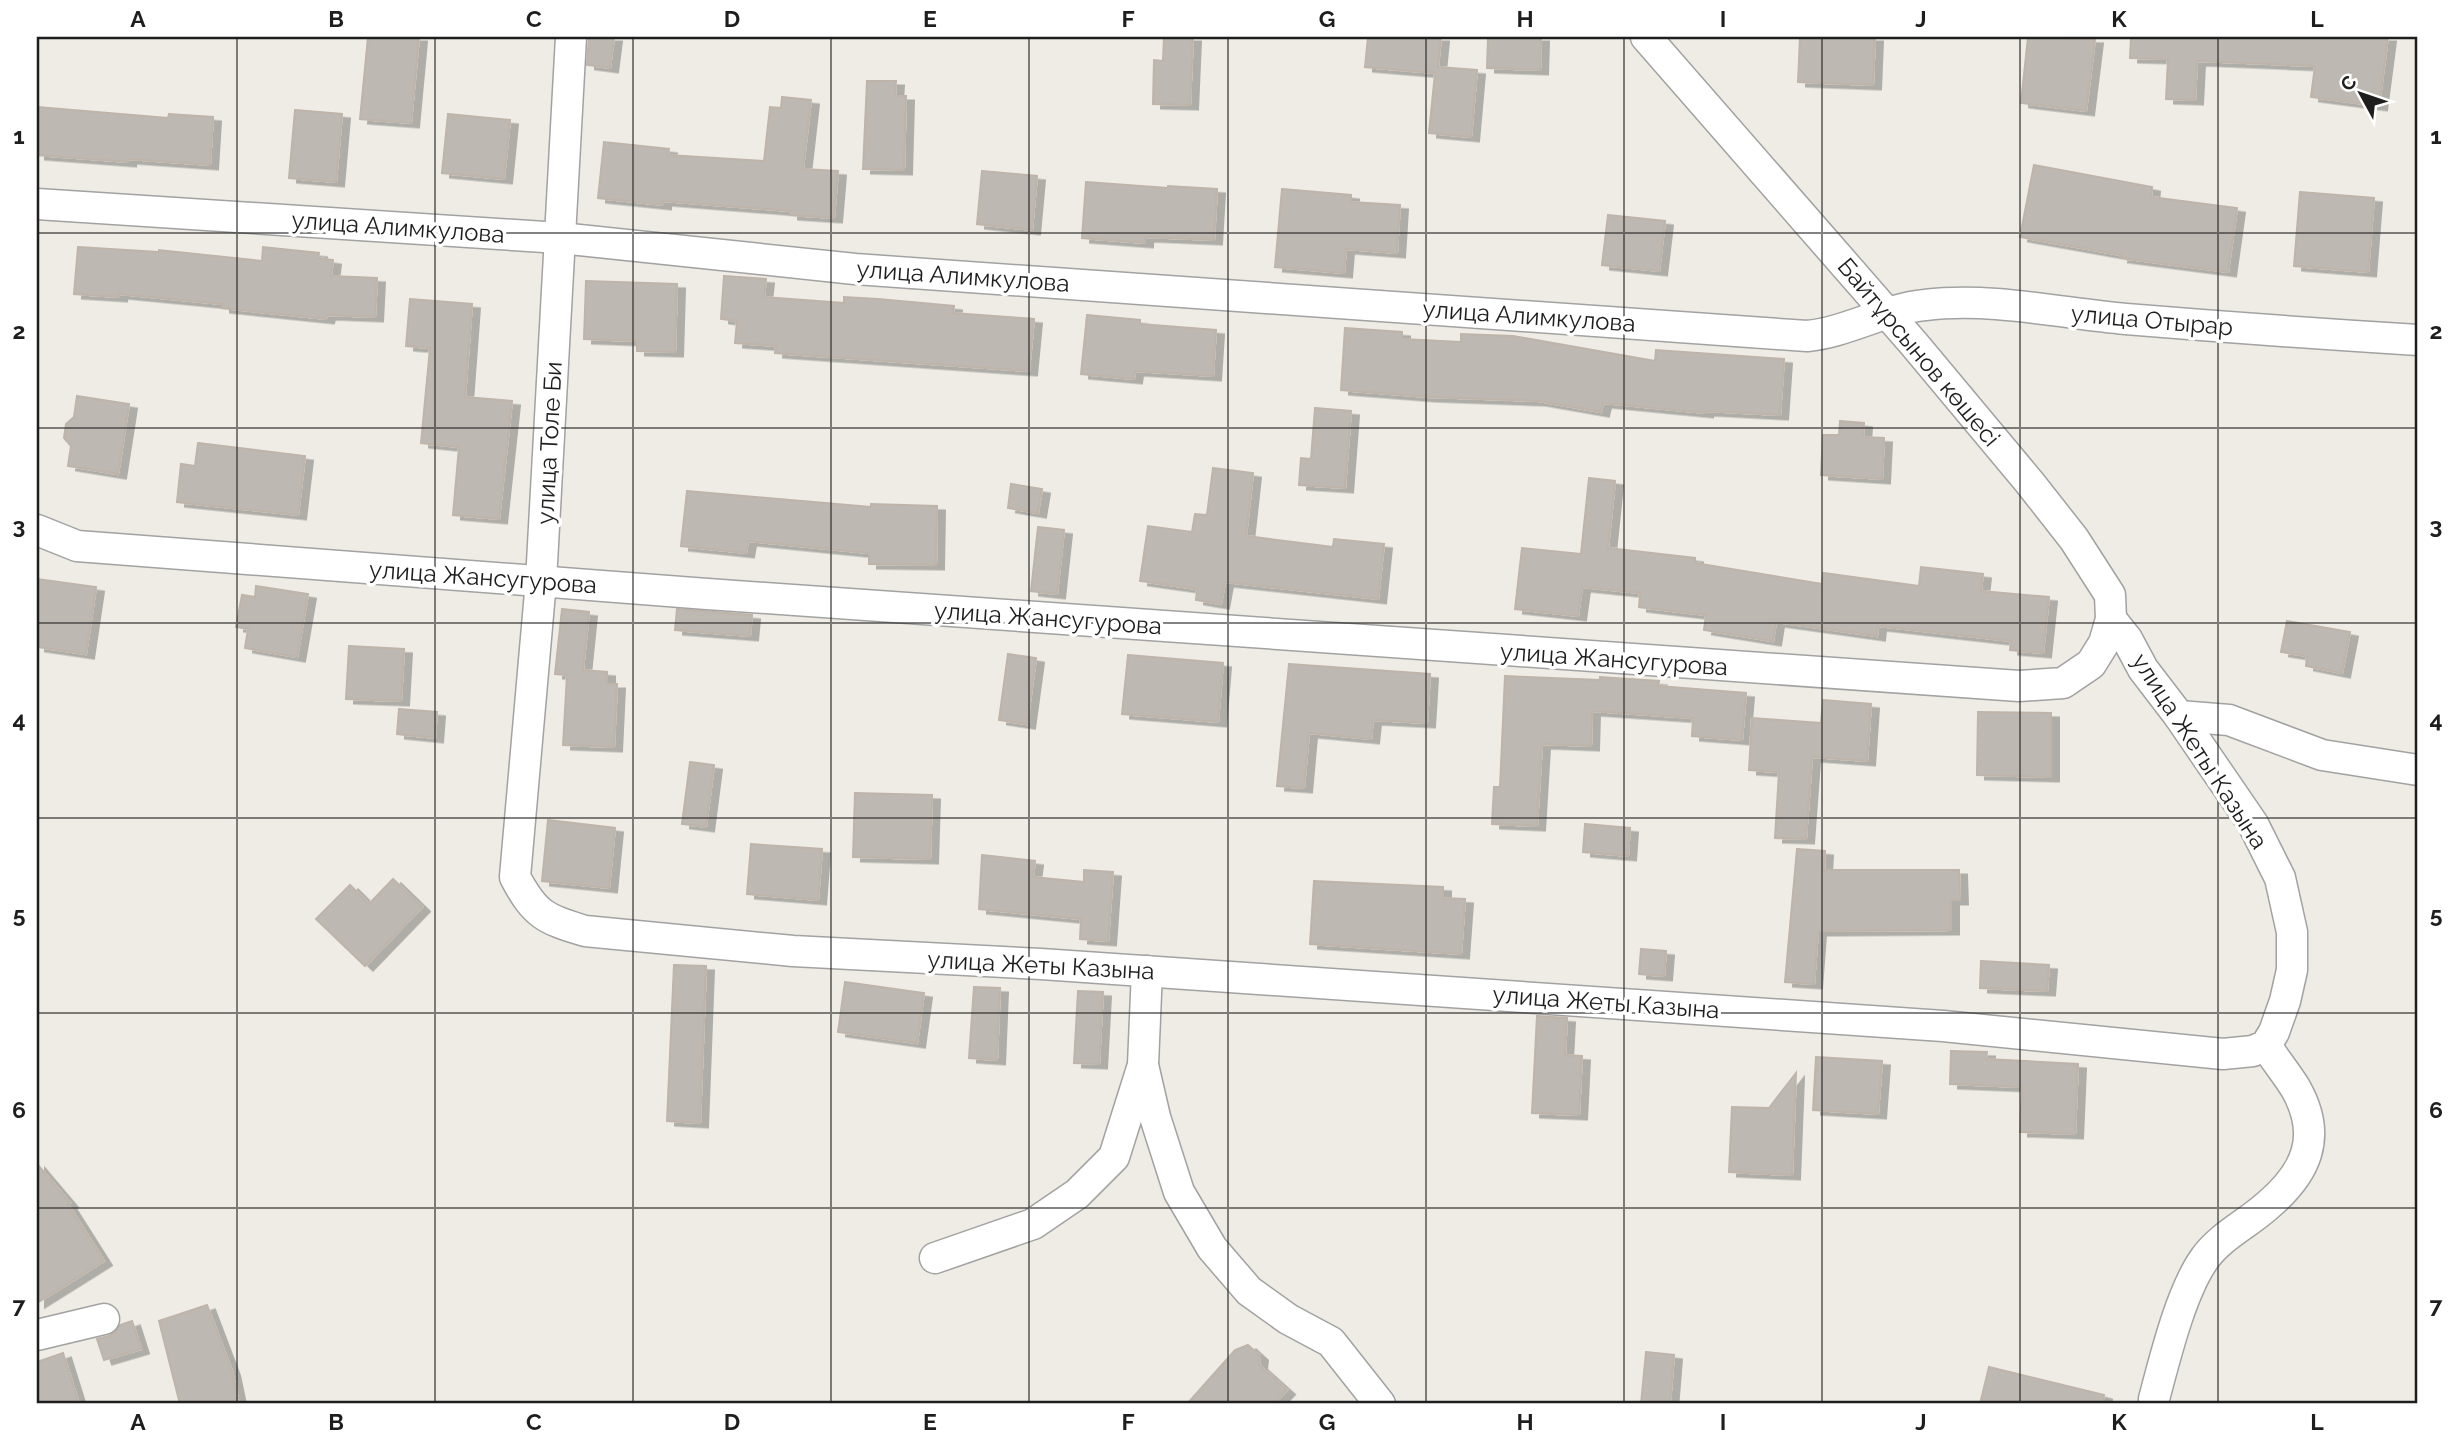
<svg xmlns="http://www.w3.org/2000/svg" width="2455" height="1441" viewBox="0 0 2455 1441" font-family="Raleway,sans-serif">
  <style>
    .building { fill: #beb8b2; stroke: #beb4a9; stroke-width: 2; filter: url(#shadow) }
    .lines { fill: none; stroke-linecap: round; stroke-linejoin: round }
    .minor-casing { stroke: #a2a2a2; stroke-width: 33 }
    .minor { stroke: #fff; stroke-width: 30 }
    .grid { fill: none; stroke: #1e1e1e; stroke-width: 2; stroke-opacity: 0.55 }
    .labels { text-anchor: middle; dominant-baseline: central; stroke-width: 7; stroke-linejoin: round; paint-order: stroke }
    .street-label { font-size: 24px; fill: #1e1e1e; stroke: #fff }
    .neatline { fill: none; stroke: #1e1e1e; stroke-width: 2.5 }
    .grid-label { font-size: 23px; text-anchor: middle; font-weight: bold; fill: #1e1e1e }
  </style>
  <defs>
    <filter id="shadow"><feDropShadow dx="8" dy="4.5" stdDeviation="0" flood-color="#0004"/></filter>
  </defs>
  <rect width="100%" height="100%" fill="#eeece5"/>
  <g class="building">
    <path d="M368 37H419L411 123 360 119Z"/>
    <path d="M589 37H614L610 68 587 65Z"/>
    <path d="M1164 37H1193L1190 105 1153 104 1154 60 1163 61Z"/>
    <path d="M1368 37H1441L1438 67 1477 70 1471 137 1429 133 1435 73 1365 67Z"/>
    <path d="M1488 37H1541L1540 70 1487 68Z"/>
    <path d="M1800 37H1875L1873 85 1798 82Z"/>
    <path d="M2028 37 2095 39 2086 111 2021 103Z"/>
    <path d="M2131 37H2388L2379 106 2311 97 2315 66 2197 61 2195 100 2166 99 2168 59 2130 58Z"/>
    <path d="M867 81H896L895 96H906L904 170 863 169Z"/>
    <path d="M782 97 811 100 803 169 838 171 834 218 790 215V211L663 201V205L598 198 604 142 669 149 668 155 764 161 770 107 781 108Z"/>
    <path d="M37 107 168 118 169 114 213 117 210 165 128 159V162L37 155Z"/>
    <path d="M295 110 342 114 336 182 289 178Z"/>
    <path d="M448 114 510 120 504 179 442 173Z"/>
    <path d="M2034 165 2152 187 2151 197 2237 208 2228 272 2120 258 2121 255 2020 237Z"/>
    <path d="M982 171 1037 176 1032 230 977 224Z"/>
    <path d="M1086 182 1168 188V186L1217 189 1214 240 1145 237V243L1082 238Z"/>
    <path d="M1282 189 1351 195V202L1400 205 1397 253 1346 249 1344 273 1275 267Z"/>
    <path d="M2300 192 2374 198 2368 272 2294 266Z"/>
    <path d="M1608 215 1665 221 1659 271 1602 265Z"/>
    <path d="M78 247 159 252V250L262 261 263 247 319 253 318 258 333 260 331 276 377 278 375 317 327 315 326 319 222 308V304L119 294V297L74 294Z"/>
    <path d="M724 276 766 279 764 297 844 303V297L878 299 954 306 953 313 1034 319 1029 371 775 353 776 346 735 343 737 321 721 319Z"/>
    <path d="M586 281 677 284 675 352 637 351V341L584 339Z"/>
    <path d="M410 299 472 304 465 397 512 401 499 519 453 515 459 447 421 443 430 348 406 346Z"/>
    <path d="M1087 315 1140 320V324L1216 330 1213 376 1135 371 1134 379 1081 374Z"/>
    <path d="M1345 328 1402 332V339L1461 342V334L1513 336 1655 361 1656 350 1784 359 1780 415 1705 411V413L1603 403 1601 412 1538 401 1428 397 1341 390Z"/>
    <path d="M77 396 129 404 118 474 68 466 71 446 64 438 66 424 74 417Z"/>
    <path d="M1315 408 1351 411 1345 488 1299 485 1301 458 1311 459Z"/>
    <path d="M1840 421 1864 423 1863 437 1884 438 1882 479 1821 475 1823 435H1839Z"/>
    <path d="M198 443 305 456 298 515 177 502 181 464 195 466Z"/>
    <path d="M1213 468 1253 473 1246 536 1333 547 1334 539 1384 544 1378 599 1225 582 1221 604 1196 600 1197 589 1140 581 1148 526 1192 532 1195 514 1207 515Z"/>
    <path d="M1589 478 1615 481 1608 548 1695 558V563L1822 584 1823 573 1919 586 1921 567 1983 574 1981 591 2049 597 2043 653 2010 650 2011 641 1878 626 1877 636 1776 622 1773 641 1704 630 1706 615 1639 607 1640 593 1582 587 1578 616 1515 609 1522 548 1581 554Z"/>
    <path d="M1011 484 1042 489 1038 513 1008 508Z"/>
    <path d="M687 491 871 507V504L937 506 936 565 869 564V553L748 541 746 553 681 546Z"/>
    <path d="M1038 527 1064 530 1057 594 1031 591Z"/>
    <path d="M37 579 96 587 86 654 37 647Z"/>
    <path d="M256 586 308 594 297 657 245 648 248 629 236 627 242 595 255 597Z"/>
    <path d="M562 609 589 612 583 670 607 672V684H617L614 747 563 745 567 675 555 674Z"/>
    <path d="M677 609 752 615 750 636 675 630Z"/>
    <path d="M2287 621 2350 632 2342 673 2306 666 2307 656 2281 652Z"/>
    <path d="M349 646 404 649 401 701 346 699Z"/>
    <path d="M1008 654 1036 658 1027 724 999 720Z"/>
    <path d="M1128 655 1223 663 1218 722 1122 714Z"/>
    <path d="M1289 664 1430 674 1427 723 1373 720 1371 739 1309 733 1304 788 1277 786Z"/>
    <path d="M1505 676 1600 680V677L1659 681 1658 686 1746 693 1742 740 1692 736 1693 718 1592 711 1591 746 1542 744 1537 826 1492 824 1494 787H1500Z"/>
    <path d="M1823 700 1871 704 1867 761 1812 757 1806 839 1775 838 1779 772 1749 770 1752 718 1821 723Z"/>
    <path d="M399 709 437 712 435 738 397 734Z"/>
    <path d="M1978 712 2051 713V777L1977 775Z"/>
    <path d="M690 762 714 765 706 827 682 824Z"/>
    <path d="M855 793 932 795 930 859 853 857Z"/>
    <path d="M548 820 615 828 609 888 542 881Z"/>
    <path d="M1585 824 1630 828 1628 856 1583 852Z"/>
    <path d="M751 844 822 849 818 900 747 894Z"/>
    <path d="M1797 849 1825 851 1824 870H1959L1960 900H1951V930L1818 931 1814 984 1785 982Z"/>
    <path d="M982 855 1035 861 1033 877 1084 882V870L1113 872 1108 941 1080 939 1081 919 979 909Z"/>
    <path d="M393 879 422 907 365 966 316 919 350 885 369 904Z"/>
    <path d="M1314 881 1443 887V898L1465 899 1461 954 1310 944Z"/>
    <path d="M1641 949 1666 951 1664 976 1639 974Z"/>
    <path d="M1981 961 2049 965 2047 991 1980 988Z"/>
    <path d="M674 965 706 966 700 1123 667 1121Z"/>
    <path d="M845 982 924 993 917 1043 838 1032Z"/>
    <path d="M974 987 1000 988 997 1060 969 1058Z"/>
    <path d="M1078 991 1103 992 1099 1064 1074 1063Z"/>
    <path d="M1537 1016 1567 1018 1565 1055 1582 1056 1579 1115 1532 1113Z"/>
    <path d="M1951 1051 1987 1052 1986 1059 2078 1064 2075 1134 2020 1132 2022 1087 1950 1084Z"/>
    <path d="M1816 1057 1882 1061 1878 1114 1813 1110Z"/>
    <path d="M1796 1073 1792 1175 1729 1172 1732 1107 1769 1108Z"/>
    <path d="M37 1164 70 1203 68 1204 104 1261 37 1303Z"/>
    <path d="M207 1305 232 1371 239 1404H180L159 1321Z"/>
    <path d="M132 1321 141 1349 104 1360 97 1339 109 1336 115 1332 120 1325Z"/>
    <path d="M1248 1345 1260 1356 1259 1365 1287 1390 1274 1404H1187L1235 1350Z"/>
    <path d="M1646 1352 1674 1355 1670 1404H1641Z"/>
    <path d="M63 1353 79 1404H37V1362Z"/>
    <path d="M1989 1367 2104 1395 2102 1404H1980Z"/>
  </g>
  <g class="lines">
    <g class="minor-casing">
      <g id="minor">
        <path d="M571 37 541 581 515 877C535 915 545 919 585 931L793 951 1041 964 1943 1026 2223 1054 2253 1051 2266 1045 2274 1032 2285 1001 2292 970V932L2280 878 2253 824 2179 716 2143 669 2127 639 2111 619"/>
        <path d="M37 204 560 238 855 269 1807 336C1848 332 1884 309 1925 305 1991 297 2060 313 2126 319 2223 327 2321 334 2418 340"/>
        <path d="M37 530 77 546C724 597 1371 642 2019 686L2063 683 2091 664 2104 643 2111 619 2110 595 2074 539 2030 483 1914 344 1646 37"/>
        <path d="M2179 716 2229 720 2322 755 2418 770"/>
        <path d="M1143 1065 1155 1117 1179 1192 1212 1248 1249 1291 1288 1319 1331 1342 1380 1404"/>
        <path d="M935 1258 1033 1224 1077 1194 1114 1157 1143 1065 1147 971"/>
        <path d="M37 1335 104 1319"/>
        <path d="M2154 1399C2165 1358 2181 1291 2205 1258 2221 1236 2247 1224 2267 1206 2306 1173 2323 1137 2296 1089 2287 1074 2275 1060 2266 1045"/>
      </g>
    </g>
    <use href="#minor" class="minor"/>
  </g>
  <path class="grid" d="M237 37V1404M435 37V1404M633 37V1404M831 37V1404M1029 37V1404M1228 37V1404M1426 37V1404M1624 37V1404M1822 37V1404M2020 37V1404M2218 37V1404M37 233H2418M37 428H2418M37 623H2418M37 818H2418M37 1013H2418M37 1208H2418"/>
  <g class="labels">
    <g class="street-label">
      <text transform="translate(398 227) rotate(4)">улица Алимкулова</text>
      <text transform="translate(963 276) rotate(4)">улица Алимкулова</text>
      <text transform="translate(1529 316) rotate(4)">улица Алимкулова</text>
      <text transform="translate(2152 320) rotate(5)">улица Отырар</text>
      <text transform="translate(1919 352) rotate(50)">Байтұрсынов көшесі</text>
      <text transform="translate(549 443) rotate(-87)">улица Толе Би</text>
      <text transform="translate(483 577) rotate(4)">улица Жансугурова</text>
      <text transform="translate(1048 618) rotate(4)">улица Жансугурова</text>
      <text transform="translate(1614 659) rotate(4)">улица Жансугурова</text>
      <text transform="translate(2200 751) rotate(57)">улица Жеты Казына</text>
      <text transform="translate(1041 965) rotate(3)">улица Жеты Казына</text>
      <text transform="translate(1606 1002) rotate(4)">улица Жеты Казына</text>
    </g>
  </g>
  <rect width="2455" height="1441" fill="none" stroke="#ffffff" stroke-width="77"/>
  <g transform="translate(2361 94) rotate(310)" stroke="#ffffff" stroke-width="5" paint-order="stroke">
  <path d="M0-5L12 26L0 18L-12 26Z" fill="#1e1e1e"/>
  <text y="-10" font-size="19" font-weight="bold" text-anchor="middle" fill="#1e1e1e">С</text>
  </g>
  <rect x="38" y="38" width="2378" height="1364" class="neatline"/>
  <g class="grid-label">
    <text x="138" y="27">A</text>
    <text x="336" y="27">B</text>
    <text x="534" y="27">C</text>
    <text x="732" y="27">D</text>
    <text x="930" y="27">E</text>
    <text x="1128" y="27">F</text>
    <text x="1327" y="27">G</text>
    <text x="1525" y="27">H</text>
    <text x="1723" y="27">I</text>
    <text x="1921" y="27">J</text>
    <text x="2119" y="27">K</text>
    <text x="2317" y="27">L</text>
    <text x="19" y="144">1</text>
    <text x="2436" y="144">1</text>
    <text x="19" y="339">2</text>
    <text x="2436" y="339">2</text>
    <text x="19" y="534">3</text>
    <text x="2436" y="534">3</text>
    <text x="19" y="728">4</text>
    <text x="2436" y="728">4</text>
    <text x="19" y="923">5</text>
    <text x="2436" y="923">5</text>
    <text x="19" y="1118">6</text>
    <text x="2436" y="1118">6</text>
    <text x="19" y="1313">7</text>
    <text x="2436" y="1313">7</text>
    <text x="138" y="1430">A</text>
    <text x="336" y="1430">B</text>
    <text x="534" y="1430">C</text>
    <text x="732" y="1430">D</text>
    <text x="930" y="1430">E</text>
    <text x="1128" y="1430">F</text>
    <text x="1327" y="1430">G</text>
    <text x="1525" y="1430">H</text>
    <text x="1723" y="1430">I</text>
    <text x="1921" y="1430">J</text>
    <text x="2119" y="1430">K</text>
    <text x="2317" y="1430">L</text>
  </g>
</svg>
